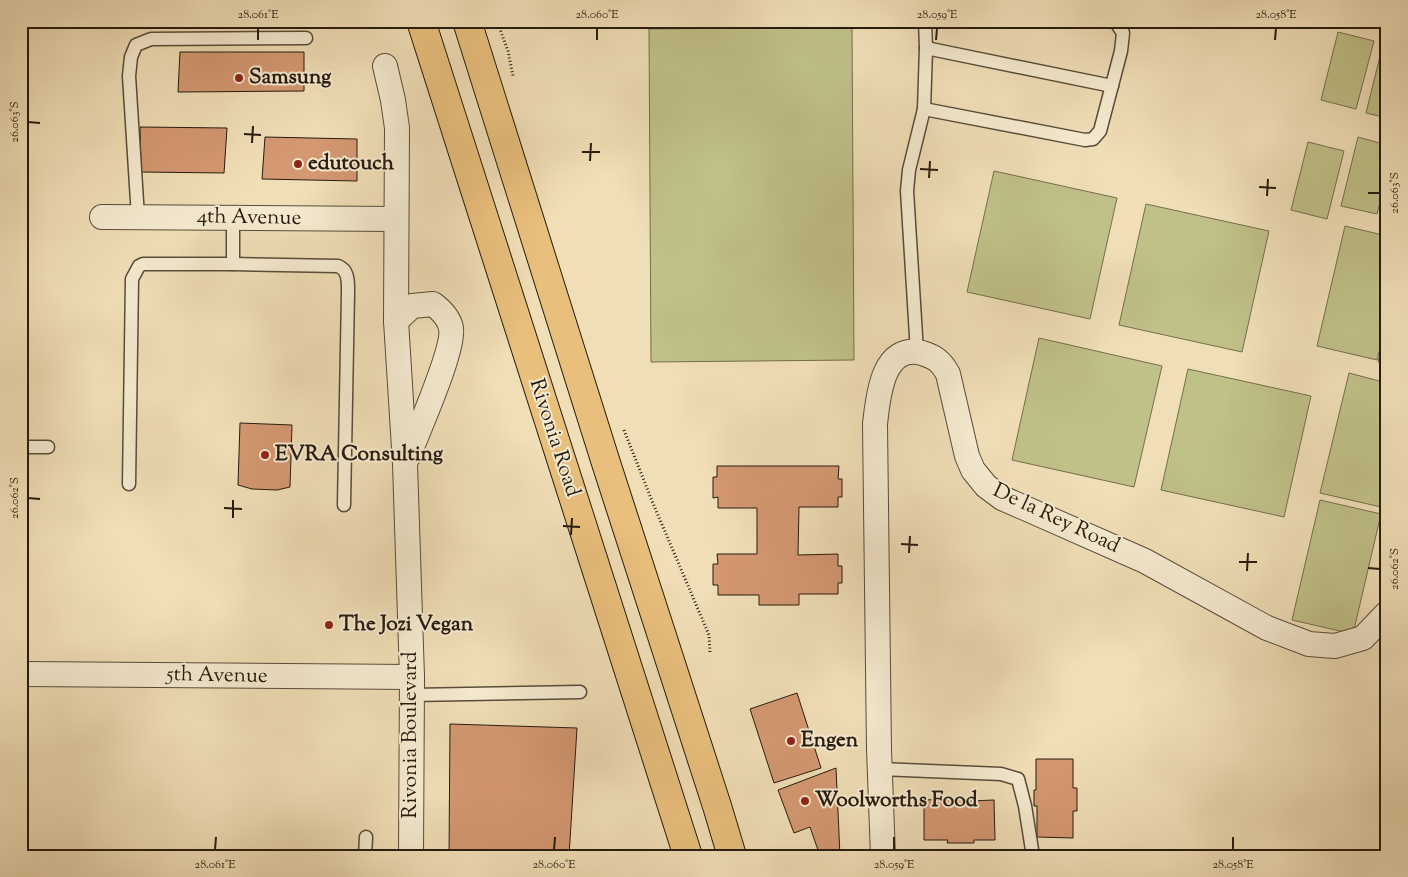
<svg xmlns="http://www.w3.org/2000/svg" width="1408" height="877" viewBox="0 0 1408 877" font-family="'Sorts Mill Goudy',serif">
  <style>
    .green { fill: #c0c089; stroke: #736e4c }
    .building { fill: #d49872; stroke: #261b0f }
    .lines { fill: none; stroke-linecap: round; stroke-linejoin: round }
    .service-casing { stroke: #584c39; stroke-width: 15 }
    .minor-casing { stroke: #584c39; stroke-width: 26 }
    .primary-casing { stroke: #261b0f; stroke-width: 30 }
    .path { stroke: #261b0f; stroke-width: 3; stroke-dasharray: 1 2.5; stroke-linecap: butt }
    .service { stroke: #f5ead0; stroke-width: 12 }
    .minor { stroke: #f5ead0; stroke-width: 24 }
    .primary { stroke: #e8bf7b; stroke-width: 28 }
    .ticks { fill: none; stroke: #261b0f; stroke-width: 2 }
    .poi-dot { fill: #8f2418; stroke: #f5ead0; stroke-width: 2 }
    .labels { text-anchor: middle; dominant-baseline: central; stroke-width: 4; stroke-linejoin: round; paint-order: stroke }
    .poi-label { font-size: 21px; font-weight: bold; fill: #261b0f; stroke: #f5ead0; text-anchor: start }
    .street-label { font-size: 21px; fill: #261b0f; stroke: #f5ead0 }
    .neatline { fill: none; stroke: #261b0f; stroke-width: 2 }
    .ticks-label { font-size: 12px; text-anchor: middle; fill: #261b0f }
  </style>
  <rect width="100%" height="100%" fill="#f0deb6"/>
  <filter id="stains"><feTurbulence type="fractalNoise" baseFrequency=".004" numOctaves="4"/><feColorMatrix values="0 0 0 0 .2 0 0 0 0 .09 0 0 0 0 .02 0 0 0 .5 -.17"/></filter>
  <radialGradient id="worn" r=".72"><stop offset=".6" stop-color="#630" stop-opacity="0"/><stop offset="1" stop-color="#630" stop-opacity=".3"/></radialGradient>
  <g class="green">
    <path d="M852 27 854 360 651 362 649 29Z"/>
    <path d="M1338 32 1374 41 1356 109 1321 100Z"/>
    <path d="M1383 44 1387 45V118L1366 113Z"/>
    <path d="M1358 137 1387 145V176L1377 214 1341 206Z"/>
    <path d="M1308 142 1344 151 1327 219 1291 210Z"/>
    <path d="M994 171 1117 198 1090 319 967 292Z"/>
    <path d="M1146 204 1269 231 1242 352 1119 325Z"/>
    <path d="M1345 226 1387 236V320L1377 360 1317 346Z"/>
    <path d="M1387 325V364L1378 362Z"/>
    <path d="M1039 338 1162 366 1134 487 1012 460Z"/>
    <path d="M1188 369 1311 396 1284 517 1161 490Z"/>
    <path d="M1349 373 1387 383V483L1381 507 1320 493Z"/>
    <path d="M1320 500 1381 514 1353 634 1292 620Z"/>
  </g>
  <g class="building">
    <path d="M180 52H304V91L178 92Z"/>
    <path d="M140 127 227 128 224 173 141 172Z"/>
    <path d="M265 137 357 139V181L262 179Z"/>
    <path d="M240 423 292 425 290 487 277 490 252 489 238 485Z"/>
    <path d="M717 466H839L838 479H842V497H838V507H799L798 555 838 554V566H842V583H838V594H799V605H759V595H718V585H713V564H718L717 554H757V508H718V497L713 498V477H717Z"/>
    <path d="M797 693 821 768 774 783 750 709Z"/>
    <path d="M450 724 577 728 569 856H449Z"/>
    <path d="M1036 759H1073V788H1077V811H1073V838L1037 837V806H1034V790H1036Z"/>
    <path d="M836 768 840 856H820L810 827 794 833 778 790Z"/>
    <path d="M950 798H970L969 801 994 800 995 840H974V843H947L948 840H924V800L949 799Z"/>
  </g>
  <g class="lines">
    <g class="service-casing">
      <g id="service">
        <path d="M926 48 1112 86"/>
        <path d="M924 109 1085 140 1093 139 1100 131 1121 51 1123 33 1115 21"/>
        <path d="M138 217 129 76 131 57 136 45 151 39 306 38"/>
        <path d="M233 264 338 266C349 270 348 283 348 293L344 505"/>
        <path d="M917 352 907 191 909 170 924 109 926 48 925 21"/>
        <path d="M21 447H48"/>
        <path d="M129 484 132 279 139 266 143 264H233V218"/>
        <path d="M412 695 580 692"/>
        <path d="M880 769 1001 774 1018 779 1025 806 1032 850"/>
        <path d="M365 856 366 837"/>
      </g>
    </g>
    <g class="minor-casing">
      <g id="minor">
        <path d="M385 66 393 100 397 128 396 321 405 464 412 677 411 856"/>
        <path d="M102 217 396 219"/>
        <path d="M396 321 412 306 433 304C441 310 449 318 451 328 455 349 417 433 408 457"/>
        <path d="M21 674 412 677"/>
        <path d="M883 856 879 749 875 424C878 398 882 343 922 353 935 357 941 361 948 374L967 456 973 470 986 486 1002 498 1145 561 1267 628 1309 644 1335 646 1363 638 1387 613"/>
      </g>
    </g>
    <g class="primary-casing">
      <g id="primary">
        <path d="M421 21 688 856"/>
        <path d="M467 21 606 463 717 806 732 856"/>
      </g>
    </g>
    <g class="path">
      <path d="M497 21 508 51 513 76"/>
      <path d="M624 430 652 501 709 635 710 652"/>
    </g>
    <use href="#service" class="service"/>
    <use href="#minor" class="minor"/>
    <use href="#primary" class="primary"/>
  </g>
  <path class="ticks" d="M258 40V28M597 40V28M936 40 937 28M1275 40 1276 28M28 122 40 123M244 134 261 135M252 143 253 126M582 152H600M590 161 591 143M920 169 938 170M929 178 930 161M1259 187 1276 188M1368 193H1380M1267 196 1268 179M28 498 40 499M224 508 242 509M233 518V500M563 526 580 527M571 535 572 518M901 544 918 545M909 553 910 536M1239 562H1257M1368 568 1380 569M1247 571 1248 553M215 850 216 837M554 850 555 837M894 850V837M1233 850V837"/>
  <g class="poi-dot">
    <circle cx="239" cy="78" r="5"/>
    <circle cx="298" cy="164" r="5"/>
    <circle cx="265" cy="455" r="5"/>
    <circle cx="329" cy="625" r="5"/>
    <circle cx="791" cy="741" r="5"/>
    <circle cx="805" cy="801" r="5"/>
  </g>
  <g class="labels">
    <g class="poi-label">
      <text x="249" y="78">Samsung</text>
      <text x="308" y="164">edutouch</text>
      <text x="275" y="455">EVRA Consulting</text>
      <text x="339" y="625">The Jozi Vegan</text>
      <text x="801" y="741">Engen</text>
      <text x="815" y="801">Woolworths Food</text>
    </g>
    <g class="street-label">
      <text transform="translate(249 218) rotate(1)">4th Avenue</text>
      <text transform="translate(554 438) rotate(72)">Rivonia Road</text>
      <text transform="translate(1056 519) rotate(25)">De la Rey Road</text>
      <text transform="translate(217 676) rotate(1)">5th Avenue</text>
      <text transform="translate(411 735) rotate(-90)">Rivonia Boulevard</text>
    </g>
  </g>
  <rect width="1408" height="877" fill="none" stroke="#f0deb6" stroke-width="55"/>
  <rect x="28" y="28" width="1352" height="822" class="neatline"/>
  <g class="ticks-label">
    <text x="258" y="18">28.061°E</text>
    <text x="597" y="18">28.060°E</text>
    <text x="937" y="18">28.059°E</text>
    <text x="1276" y="18">28.058°E</text>
    <text transform="translate(14 122) rotate(-90)" y="4">26.063°S</text>
    <text transform="translate(1394 193) rotate(-90)" y="4">26.063°S</text>
    <text transform="translate(14 498) rotate(-90)" y="4">26.062°S</text>
    <text transform="translate(1394 569) rotate(-90)" y="4">26.062°S</text>
    <text x="215" y="868">28.061°E</text>
    <text x="554" y="868">28.060°E</text>
    <text x="894" y="868">28.059°E</text>
    <text x="1233" y="868">28.058°E</text>
  </g>
  <rect width="100%" height="100%" filter="url(#stains)"/>
  <rect width="100%" height="100%" fill="url(#worn)"/>
</svg>
